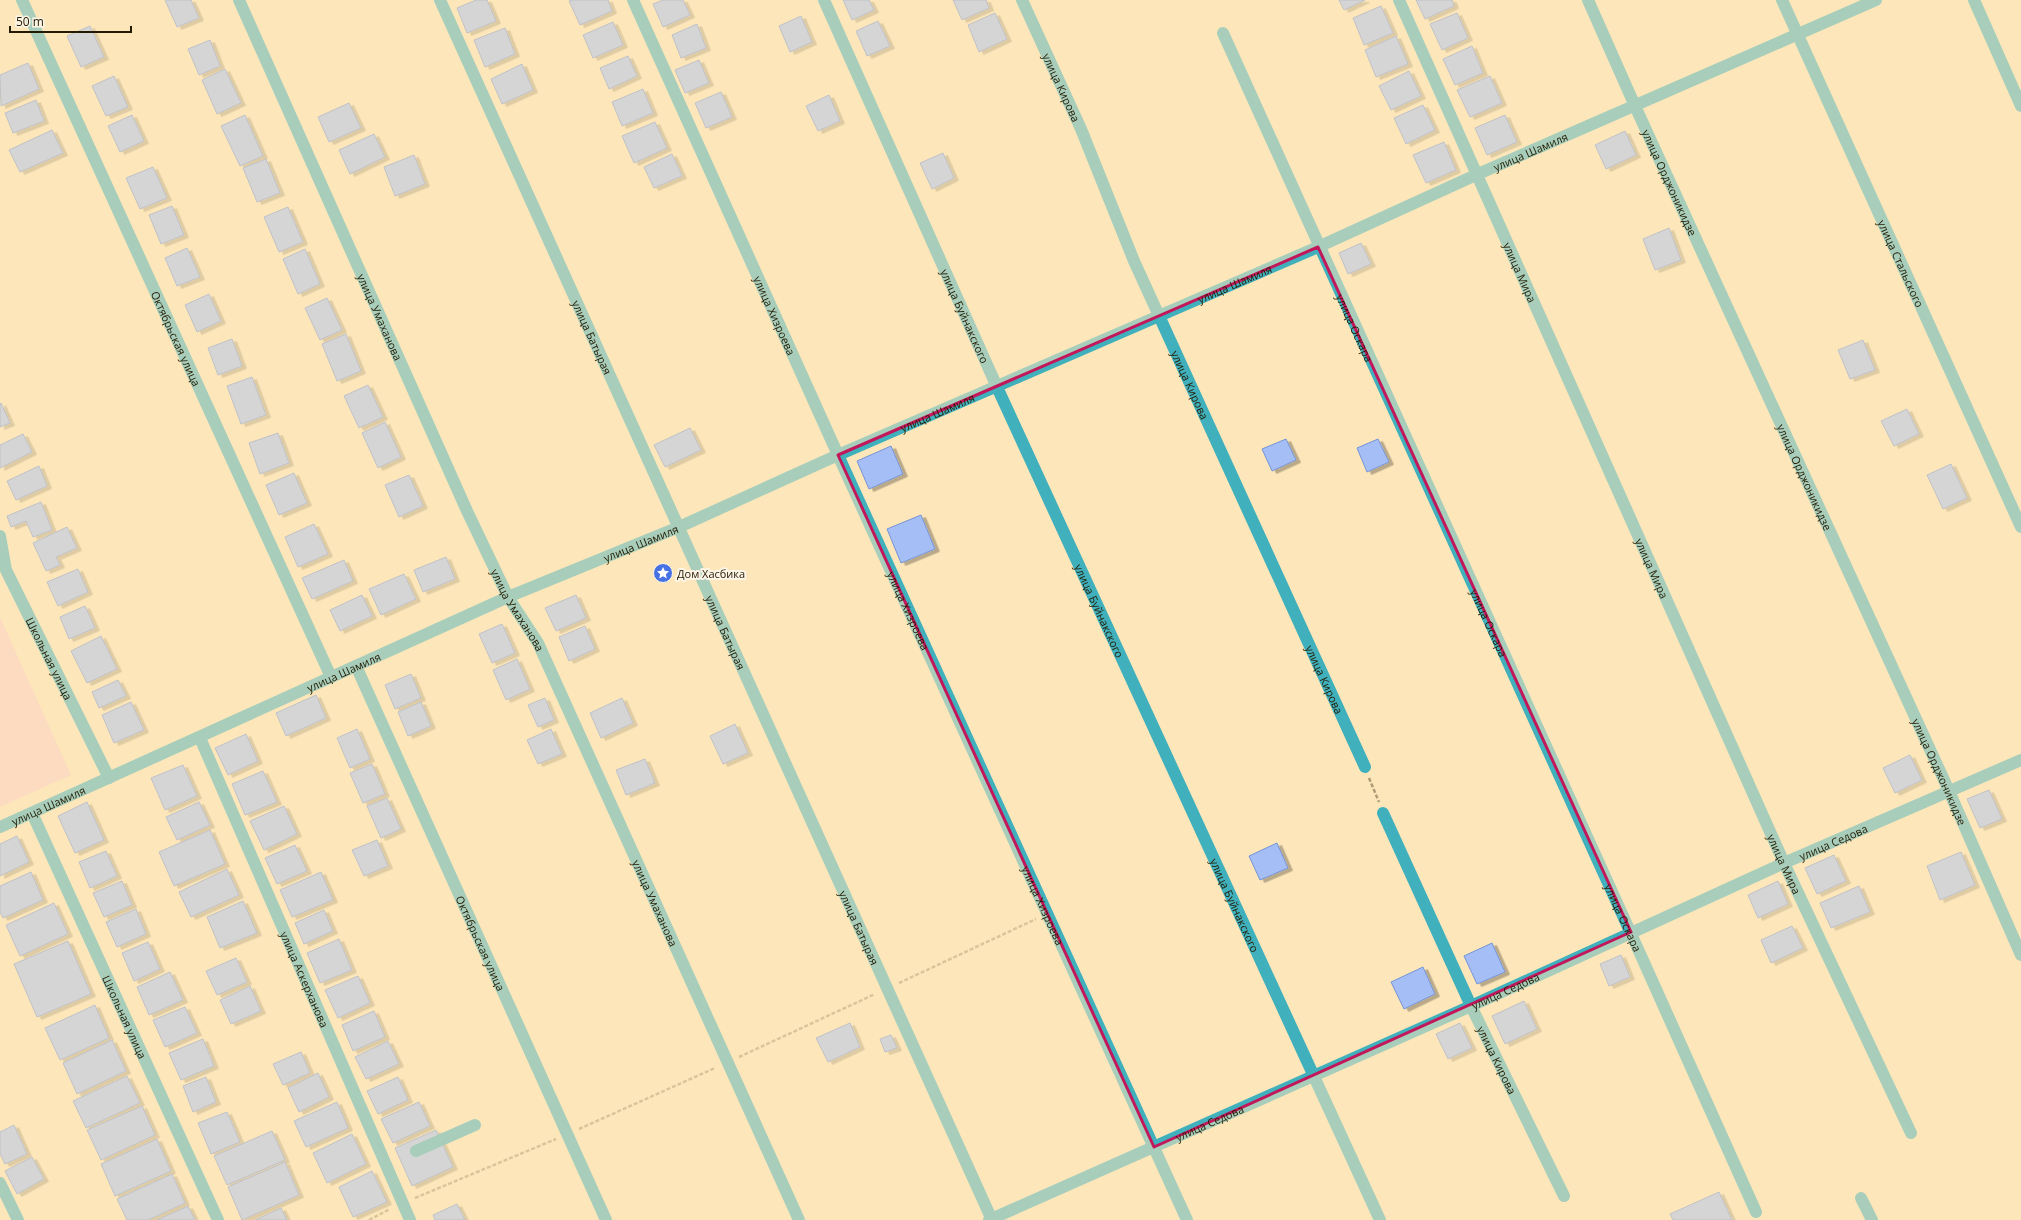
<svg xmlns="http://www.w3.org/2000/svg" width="2021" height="1220" viewBox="0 0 2021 1220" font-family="'Open Sans',sans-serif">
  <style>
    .green { fill: #fdccc7 }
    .building { fill: #a5bef6; stroke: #7593d5; filter: url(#shadow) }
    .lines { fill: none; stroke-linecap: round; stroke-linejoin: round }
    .path { stroke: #ae9c77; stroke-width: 2.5; stroke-dasharray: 4 2; stroke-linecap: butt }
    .minor { stroke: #40b0bc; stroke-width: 12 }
    .marked { fill: none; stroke: #c2185b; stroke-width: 3; stroke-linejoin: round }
    .labels { text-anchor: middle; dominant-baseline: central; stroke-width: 4; stroke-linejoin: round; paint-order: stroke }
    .street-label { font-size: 11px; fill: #241a02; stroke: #fdf6e8 }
    .poi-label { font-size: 11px; fill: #241a02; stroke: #fdf6e8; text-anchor: start }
  </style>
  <defs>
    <filter id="shadow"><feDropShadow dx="4.5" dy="2.5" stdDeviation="0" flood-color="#0004"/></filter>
  </defs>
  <rect width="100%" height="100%" fill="#fde7ba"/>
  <path class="green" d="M0 617 71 775 0 807Z"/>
  <g class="building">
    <path d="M165 0H191L199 18 177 27Z"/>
    <path d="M476 0H487L496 21 467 33 457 8Z"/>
    <path d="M572 0H608L612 11 580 25 569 1Z"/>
    <path d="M663 0H683L690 15 663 27 653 4Z"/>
    <path d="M843 0H869L874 10 852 20Z"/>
    <path d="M953 0H986L989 8 962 20Z"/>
    <path d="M1339 0H1365L1344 10Z"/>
    <path d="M1416 0H1452L1454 6 1425 19Z"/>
    <path d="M1381 6 1393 33 1364 45 1353 18Z"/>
    <path d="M995 13 1007 39 979 52 968 25Z"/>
    <path d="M1457 13 1468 38 1442 50 1430 24Z"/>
    <path d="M801 16 812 42 790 52 779 26Z"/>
    <path d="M878 21 890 46 867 56 856 31Z"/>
    <path d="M613 22 623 45 593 58 583 35Z"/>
    <path d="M697 24 706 48 681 58 672 35Z"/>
    <path d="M90 26 104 57 81 67 67 36Z"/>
    <path d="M505 28 515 54 485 67 474 40Z"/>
    <path d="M1396 36 1408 64 1376 77 1365 50Z"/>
    <path d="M210 40 220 66 199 75 188 49Z"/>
    <path d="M1472 46 1483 73 1455 85 1443 59Z"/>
    <path d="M628 56 637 76 609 89 600 68Z"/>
    <path d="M699 60 709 83 685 93 675 70Z"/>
    <path d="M28 63 39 89 1 106 0 75Z"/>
    <path d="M522 64 533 90 502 104 491 79Z"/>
    <path d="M225 69 241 103 217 114 202 80Z"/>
    <path d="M1409 71 1421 96 1391 110 1379 86Z"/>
    <path d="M114 76 128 107 106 116 92 86Z"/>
    <path d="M1490 76 1502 103 1470 117 1457 90Z"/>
    <path d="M643 89 653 113 622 126 612 102Z"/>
    <path d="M721 92 732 117 706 128 695 103Z"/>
    <path d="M829 95 840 121 818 131 806 106Z"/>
    <path d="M36 100 44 121 13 133 5 113Z"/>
    <path d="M349 103 361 128 329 142 318 117Z"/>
    <path d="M1423 105 1435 130 1406 144 1394 118Z"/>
    <path d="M132 115 144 141 120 152 108 126Z"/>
    <path d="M245 115 263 156 240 166 221 126Z"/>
    <path d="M1505 115 1517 142 1487 155 1475 128Z"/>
    <path d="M655 122 667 148 634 163 622 136Z"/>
    <path d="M52 130 63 153 20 172 9 150Z"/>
    <path d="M1625 131 1636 155 1606 169 1595 145Z"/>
    <path d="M374 134 385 157 350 174 339 150Z"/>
    <path d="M1444 142 1456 170 1426 183 1413 155Z"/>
    <path d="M943 153 954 178 932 189 920 163Z"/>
    <path d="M672 154 682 176 654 188 644 167Z"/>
    <path d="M414 155 425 184 395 196 384 167Z"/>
    <path d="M266 159 280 193 257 202 243 168Z"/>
    <path d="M153 167 167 198 140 209 126 178Z"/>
    <path d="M172 206 184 235 161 244 149 215Z"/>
    <path d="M288 207 303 242 279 252 264 217Z"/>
    <path d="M1669 228 1681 260 1655 270 1643 239Z"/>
    <path d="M1361 243 1371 264 1348 274 1339 253Z"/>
    <path d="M187 248 200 277 177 286 165 258Z"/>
    <path d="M305 249 320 284 298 294 283 259Z"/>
    <path d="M209 294 221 321 197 332 185 305Z"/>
    <path d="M327 298 342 330 320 340 305 308Z"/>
    <path d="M346 334 361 371 337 381 322 344Z"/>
    <path d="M232 339 242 366 218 375 208 348Z"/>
    <path d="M1863 340 1875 370 1850 379 1838 350Z"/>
    <path d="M252 377 266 415 241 424 227 386Z"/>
    <path d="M368 385 383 417 359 428 344 396Z"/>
    <path d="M1 403 10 423 0 427V404Z"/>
    <path d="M1907 409 1919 434 1894 446 1881 421Z"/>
    <path d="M385 422 401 457 378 468 362 433Z"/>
    <path d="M690 428 701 450 665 467 654 445Z"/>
    <path d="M278 433 289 463 260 474 249 443Z"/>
    <path d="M23 434 32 452 0 468V445Z"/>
    <path d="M1286 439 1296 460 1272 471 1262 449Z"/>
    <path d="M1378 439 1389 462 1367 472 1357 448Z"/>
    <path d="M891 446 903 474 869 489 857 461Z"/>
    <path d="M1951 464 1967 498 1943 509 1927 475Z"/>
    <path d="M39 466 47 486 16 500 7 481Z"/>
    <path d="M294 473 307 503 279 515 266 485Z"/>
    <path d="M409 475 423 506 399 517 385 485Z"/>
    <path d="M41 502 52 530 33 537 26 521 11 527 7 516Z"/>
    <path d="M921 515 935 549 901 563 887 529Z"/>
    <path d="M314 524 328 554 298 567 285 537Z"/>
    <path d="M67 527 77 548 56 557 60 565 46 571 33 543Z"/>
    <path d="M446 557 455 579 423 592 414 570Z"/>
    <path d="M344 560 353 581 312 599 302 578Z"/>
    <path d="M78 569 88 592 58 606 47 582Z"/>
    <path d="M404 574 416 599 381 615 369 589Z"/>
    <path d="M362 595 372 616 340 631 330 610Z"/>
    <path d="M576 595 586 618 556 631 545 608Z"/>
    <path d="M85 606 95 628 69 639 60 617Z"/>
    <path d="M502 624 515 653 492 663 479 634Z"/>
    <path d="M585 626 595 649 569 661 559 637Z"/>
    <path d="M101 636 117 669 87 683 71 651Z"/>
    <path d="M517 659 530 689 506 700 493 670Z"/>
    <path d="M411 674 421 698 395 709 385 685Z"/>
    <path d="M118 680 126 696 99 708 92 692Z"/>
    <path d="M316 695 326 718 286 736 276 713Z"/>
    <path d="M545 698 554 720 538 727 528 705Z"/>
    <path d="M622 698 633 723 601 738 590 713Z"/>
    <path d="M131 702 144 730 114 743 102 715Z"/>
    <path d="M421 702 431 726 408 736 398 712Z"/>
    <path d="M735 724 748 753 723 764 710 736Z"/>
    <path d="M357 729 370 759 350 768 337 738Z"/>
    <path d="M551 729 562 754 538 764 527 740Z"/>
    <path d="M246 734 258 761 228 775 215 748Z"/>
    <path d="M1910 755 1922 780 1895 793 1883 768Z"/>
    <path d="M645 759 655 783 626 795 616 770Z"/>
    <path d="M372 764 385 794 363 803 350 773Z"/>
    <path d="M183 765 197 796 165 810 151 778Z"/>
    <path d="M263 771 277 802 245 815 232 784Z"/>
    <path d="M1989 790 2002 819 1980 828 1967 799Z"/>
    <path d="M387 798 401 829 381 838 367 806Z"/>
    <path d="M87 802 104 840 75 853 58 816Z"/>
    <path d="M199 802 210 825 177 840 166 817Z"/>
    <path d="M284 806 297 834 264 850 250 821Z"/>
    <path d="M210 830 225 864 174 886 159 852Z"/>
    <path d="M17 836 29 862 0 876V844Z"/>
    <path d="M377 840 388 866 364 876 352 850Z"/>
    <path d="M1277 843 1288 868 1260 880 1249 856Z"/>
    <path d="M295 845 307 871 277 884 265 858Z"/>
    <path d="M106 851 117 876 90 888 79 862Z"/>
    <path d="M1961 852 1975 885 1940 900 1927 866Z"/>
    <path d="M1834 855 1846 881 1817 894 1805 868Z"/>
    <path d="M227 869 239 895 191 917 179 892Z"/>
    <path d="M31 872 43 900 3 918 0 912V886Z"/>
    <path d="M321 872 333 900 292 917 280 890Z"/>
    <path d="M122 881 132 905 104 917 93 893Z"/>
    <path d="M1778 881 1788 904 1758 918 1748 895Z"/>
    <path d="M1859 886 1870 912 1831 928 1820 903Z"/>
    <path d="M243 901 257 933 220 948 207 917Z"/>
    <path d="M54 903 68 934 20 956 6 925Z"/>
    <path d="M136 909 146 934 117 947 106 922Z"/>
    <path d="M324 910 333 931 304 944 295 923Z"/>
    <path d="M1792 926 1803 948 1771 963 1761 940Z"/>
    <path d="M339 939 352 970 320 983 307 953Z"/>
    <path d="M68 941 91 994 37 1017 14 964Z"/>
    <path d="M148 942 160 969 134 981 122 953Z"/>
    <path d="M1492 943 1505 972 1477 984 1464 956Z"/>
    <path d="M1621 955 1630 977 1609 986 1600 964Z"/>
    <path d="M236 958 247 982 217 995 206 971Z"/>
    <path d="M1423 967 1435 994 1404 1009 1391 982Z"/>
    <path d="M170 972 183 1000 149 1015 137 987Z"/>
    <path d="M358 976 370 1003 338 1018 325 990Z"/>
    <path d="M250 986 261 1011 231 1024 220 1000Z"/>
    <path d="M1524 1001 1537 1029 1505 1044 1492 1016Z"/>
    <path d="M95 1005 109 1038 60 1060 45 1028Z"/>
    <path d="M185 1007 197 1033 165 1047 153 1020Z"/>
    <path d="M374 1011 385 1037 353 1051 342 1025Z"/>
    <path d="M850 1023 860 1047 828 1062 816 1038Z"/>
    <path d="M1460 1023 1472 1048 1448 1059 1436 1034Z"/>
    <path d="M891 1035 897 1048 885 1052 880 1039Z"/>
    <path d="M203 1039 214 1066 181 1080 169 1053Z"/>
    <path d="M112 1040 126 1071 77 1094 63 1063Z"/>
    <path d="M388 1041 399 1064 366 1079 355 1057Z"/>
    <path d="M301 1052 310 1073 283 1085 273 1064Z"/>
    <path d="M318 1073 329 1097 299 1112 288 1088Z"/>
    <path d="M127 1076 140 1103 86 1128 73 1101Z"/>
    <path d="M206 1077 216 1102 193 1112 183 1086Z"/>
    <path d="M398 1077 408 1100 378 1114 367 1091Z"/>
    <path d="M337 1102 348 1128 306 1147 294 1121Z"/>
    <path d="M419 1102 430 1126 393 1143 381 1119Z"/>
    <path d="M142 1106 155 1135 101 1160 87 1130Z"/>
    <path d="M227 1112 240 1142 211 1154 198 1123Z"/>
    <path d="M14 1125 27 1154 5 1164 0 1154V1132Z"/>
    <path d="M436 1130 453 1167 412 1186 395 1148Z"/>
    <path d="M272 1131 285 1160 227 1185 214 1156Z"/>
    <path d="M352 1134 366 1164 327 1183 313 1153Z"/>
    <path d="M157 1139 171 1171 115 1196 101 1164Z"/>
    <path d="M32 1157 44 1179 17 1194 5 1171Z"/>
    <path d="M285 1162 299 1195 242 1220 228 1187Z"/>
    <path d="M372 1171 387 1202 353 1217 339 1187Z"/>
    <path d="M172 1174 185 1203 148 1220H127L117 1199Z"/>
    <path d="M1719 1192 1732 1220H1673L1670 1214Z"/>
    <path d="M457 1204 465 1220H435L433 1215Z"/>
    <path d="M188 1206 195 1220H157Z"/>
    <path d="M281 1208 287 1220H255Z"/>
  </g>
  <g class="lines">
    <g class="path">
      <path d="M1369 778 1379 802"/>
      <path d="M899 983 1036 919"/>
      <path d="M739 1057 875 994"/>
      <path d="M579 1129 715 1068"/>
      <path d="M415 1198 556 1139"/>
      <path d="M369 1220 390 1209"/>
    </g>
    <g class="minor">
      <path id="s1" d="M22 0 331 677"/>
      <path id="s2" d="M239 0 467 511 508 597 538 643 799 1220"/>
      <path id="s3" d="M440 0 992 1220"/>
      <path id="s4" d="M633 0 838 455 1187 1220"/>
      <path id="s5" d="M824 0 997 387 1380 1220"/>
      <path id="s6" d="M1022 0 1081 129 1134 261 1365 767"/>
      <path id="s7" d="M1399 0 1784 863 1911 1133"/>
      <path id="s8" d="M1588 0 1635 106 1949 791 2021 955"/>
      <path id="s9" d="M1782 0 2021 527"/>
      <path d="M1974 0 2021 106"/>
      <path id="s10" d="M1223 33C1398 428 1581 818 1756 1212"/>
      <path id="s11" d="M0 536 6 570 109 778"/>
      <path id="s12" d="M356 666 606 1220"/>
      <path id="s13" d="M200 738 410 1220"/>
      <path id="s14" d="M32 813 218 1220"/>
      <path id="s15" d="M1383 813 1471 1006 1564 1196"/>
      <path id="s16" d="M0 827 508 597 679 527 838 455 1318 247 1478 174 1876 0"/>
      <path d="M416 1151 475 1125"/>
      <path d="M0 1183 18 1220"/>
      <path d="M1861 1198 1872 1220"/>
      <path id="s17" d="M989 1220 1471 1006 1784 863 2021 760"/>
    </g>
  </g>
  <path d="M0 0H2021V1220H0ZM1318 247 1631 932 1154 1147 838 455Z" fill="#fde7ba" fill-opacity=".55" fill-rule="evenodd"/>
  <path class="marked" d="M1318 247 1631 932 1154 1147 838 455Z"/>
  <defs>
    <g id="sight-disc" transform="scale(1)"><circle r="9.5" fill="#4672e4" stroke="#fdf6e8"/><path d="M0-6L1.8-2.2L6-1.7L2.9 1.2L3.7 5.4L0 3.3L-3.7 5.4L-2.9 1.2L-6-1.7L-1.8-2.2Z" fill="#fff"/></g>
  </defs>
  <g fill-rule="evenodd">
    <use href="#sight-disc" x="663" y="573"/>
  </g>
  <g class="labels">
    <g class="street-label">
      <text stroke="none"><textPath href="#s6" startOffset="96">улица Кирова</textPath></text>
      <text stroke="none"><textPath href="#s16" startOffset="1673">улица Шамиля</textPath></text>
      <text stroke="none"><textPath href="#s8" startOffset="200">улица Орджоникидзе</textPath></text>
      <text stroke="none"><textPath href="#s9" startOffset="289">улица Стальского</textPath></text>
      <text stroke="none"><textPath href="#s7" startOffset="298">улица Мира</textPath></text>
      <text stroke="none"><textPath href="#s16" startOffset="1349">улица Шамиля</textPath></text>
      <text stroke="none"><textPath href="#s4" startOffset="346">улица Хизроева</textPath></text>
      <text stroke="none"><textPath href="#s5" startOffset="346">улица Буйнакского</textPath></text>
      <text stroke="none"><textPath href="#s2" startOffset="347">улица Умаханова</textPath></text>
      <text stroke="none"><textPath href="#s10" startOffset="323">улица Оскара</textPath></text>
      <text stroke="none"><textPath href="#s3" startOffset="370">улица Батырая</textPath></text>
      <text stroke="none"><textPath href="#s1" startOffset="372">Октябрьская улица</textPath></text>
      <text stroke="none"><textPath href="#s6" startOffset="420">улица Кирова</textPath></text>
      <text stroke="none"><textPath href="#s16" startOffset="1025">улица Шамиля</textPath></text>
      <text stroke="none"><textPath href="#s8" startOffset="524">улица Орджоникидзе</textPath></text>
      <text stroke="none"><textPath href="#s16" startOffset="701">улица Шамиля</textPath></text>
      <text stroke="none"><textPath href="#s7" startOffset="622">улица Мира</textPath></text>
      <text stroke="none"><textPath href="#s2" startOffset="671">улица Умаханова</textPath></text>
      <text stroke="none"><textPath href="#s4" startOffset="670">улица Хизроева</textPath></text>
      <text stroke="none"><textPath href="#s5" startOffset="670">улица Буйнакского</textPath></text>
      <text stroke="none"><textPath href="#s10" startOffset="647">улица Оскара</textPath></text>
      <text stroke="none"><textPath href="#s3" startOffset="694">улица Батырая</textPath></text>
      <text stroke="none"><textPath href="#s11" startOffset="133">Школьная улица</textPath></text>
      <text stroke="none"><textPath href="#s16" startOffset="377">улица Шамиля</textPath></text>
      <text stroke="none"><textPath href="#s6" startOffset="744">улица Кирова</textPath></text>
      <text stroke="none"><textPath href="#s8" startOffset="848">улица Орджоникидзе</textPath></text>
      <text stroke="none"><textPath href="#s16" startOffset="53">улица Шамиля</textPath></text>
      <text stroke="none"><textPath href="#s17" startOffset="925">улица Седова</textPath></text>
      <text stroke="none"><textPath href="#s7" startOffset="946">улица Мира</textPath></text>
      <text stroke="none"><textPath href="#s2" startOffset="995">улица Умаханова</textPath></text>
      <text stroke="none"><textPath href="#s4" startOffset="994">улица Хизроева</textPath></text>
      <text stroke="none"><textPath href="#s5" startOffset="994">улица Буйнакского</textPath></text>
      <text stroke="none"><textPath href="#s10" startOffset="971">улица Оскара</textPath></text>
      <text stroke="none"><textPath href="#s3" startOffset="1018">улица Батырая</textPath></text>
      <text stroke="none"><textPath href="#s12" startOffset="304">Октябрьская улица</textPath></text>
      <text stroke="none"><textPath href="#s13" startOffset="263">улица Аскерханова</textPath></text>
      <text stroke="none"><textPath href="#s17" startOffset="565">улица Седова</textPath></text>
      <text stroke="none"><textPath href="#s14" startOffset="224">Школьная улица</textPath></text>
      <text stroke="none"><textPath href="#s15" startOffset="272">улица Кирова</textPath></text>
      <text stroke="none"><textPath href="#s17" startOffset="241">улица Седова</textPath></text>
    </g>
    <g class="poi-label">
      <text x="677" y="573">Дом Хасбика</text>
    </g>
  </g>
  <path d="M10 26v6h121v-6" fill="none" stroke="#241a02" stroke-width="2"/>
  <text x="16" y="26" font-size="12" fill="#241a02" stroke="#fdf6e8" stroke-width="3" paint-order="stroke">50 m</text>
</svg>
